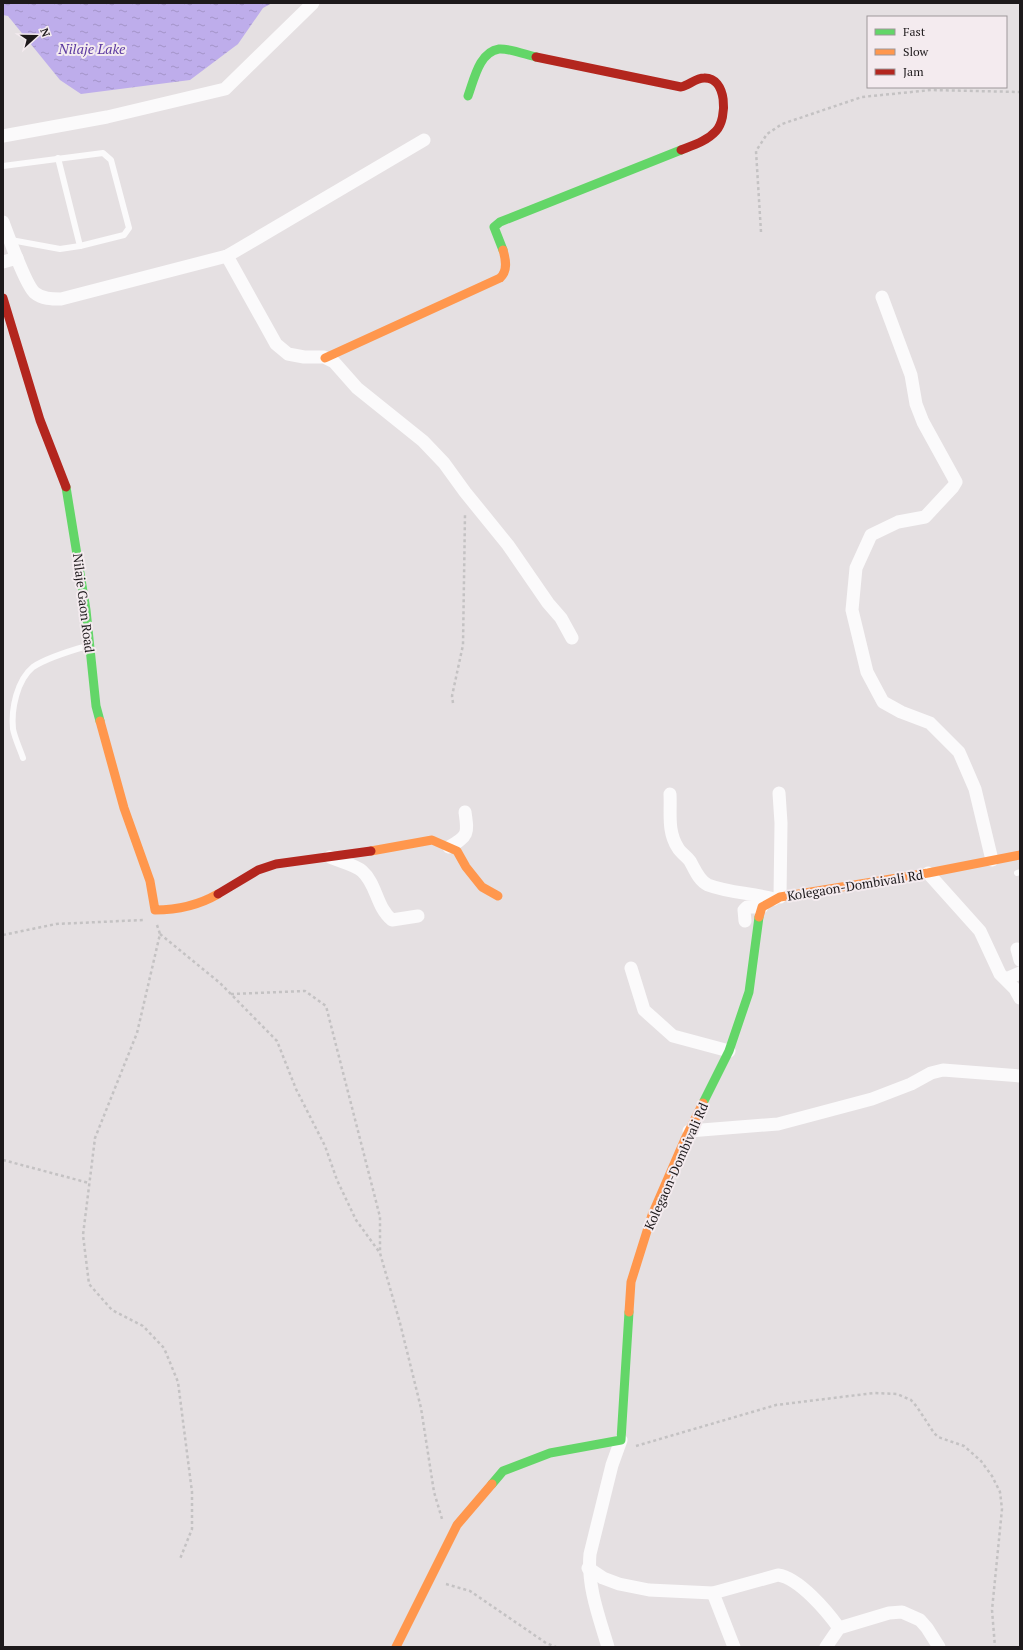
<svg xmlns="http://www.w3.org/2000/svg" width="1023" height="1650" viewBox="0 0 1023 1650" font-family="'PT Serif',serif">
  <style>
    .water { fill: url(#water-ripples) }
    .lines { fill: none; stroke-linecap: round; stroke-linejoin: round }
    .path { stroke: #c4c2c3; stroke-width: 2.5; stroke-dasharray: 3 3; stroke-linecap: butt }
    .lane { stroke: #fbfafb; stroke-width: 6 }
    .street { stroke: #fbfafb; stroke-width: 13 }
    .fast { stroke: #63d668; stroke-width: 9 }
    .slow { stroke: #ff974d; stroke-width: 9 }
    .jam { stroke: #b3261e; stroke-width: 9 }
    .labels { text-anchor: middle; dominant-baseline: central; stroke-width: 4; stroke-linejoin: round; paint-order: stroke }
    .street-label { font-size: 13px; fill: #1d191b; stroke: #f4ebef }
    .water-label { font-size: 14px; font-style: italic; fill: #5c39a0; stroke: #f4ebef }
  </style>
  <defs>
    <pattern id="water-ripples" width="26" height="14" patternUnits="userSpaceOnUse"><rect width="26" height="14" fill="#beadeb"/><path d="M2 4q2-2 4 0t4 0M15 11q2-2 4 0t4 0" fill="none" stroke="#a394c9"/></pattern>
  </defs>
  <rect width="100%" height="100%" fill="#e5e0e2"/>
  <path class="water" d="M3 3H272L263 8 238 44 190 80 81 94 60 80 8 16 3 15Z"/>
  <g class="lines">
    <g class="path">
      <path d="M761 232 756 151 767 134 782 124 862 97 931 90 1020 92"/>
      <path d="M453 703 452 696 463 645 465 514"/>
      <path d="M157 925 160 934 137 1033 95 1138 83 1235 89 1284 112 1310 143 1326 164 1348 178 1382 192 1492V1529L180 1559"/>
      <path d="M160 934 220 983 277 1041 296 1089 325 1146 337 1180 356 1220 380 1253 400 1323 421 1408 434 1492 442 1519"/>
      <path d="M3 935 56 924 143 920"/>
      <path d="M231 994 305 991 326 1006 380 1217V1252"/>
      <path d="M3 1160 89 1183"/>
      <path d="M636 1446 776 1405 874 1393 897 1394 911 1400 917 1407 934 1433 938 1437 964 1446 981 1461 992 1476 1000 1492 1002 1509 992 1610 995 1647"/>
      <path d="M446 1584 470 1591 546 1643 556 1647"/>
    </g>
    <g class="lane">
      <path d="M58 158 80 246"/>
      <path d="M3 166 103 153 111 160 129 228 124 235 80 246 60 249 11 240"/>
      <path d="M23 758C20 749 15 739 13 729 11 709 17 680 33 667 45 659 73 650 87 646"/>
      <path d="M1017 873 1020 872"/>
    </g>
    <g class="street">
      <path d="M3 136 107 117 225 89 313 3"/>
      <path d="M3 222C8 235 26 286 35 293 42 299 52 299 61 299L227 256 424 140"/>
      <path d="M227 256 276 344 288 354 304 357H324L334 362 357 388 423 441 444 463 465 492 508 545 548 603 561 618 572 638"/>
      <path d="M3 262 17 258"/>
      <path d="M882 297 911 375 916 404 923 422 956 482 953 487 925 517 898 522 871 535 856 568 852 610 867 672 883 702 901 712 930 723 959 752 975 789 992 860"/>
      <path d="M779 793 781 823 780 897"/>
      <path d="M670 794C671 813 667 831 678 848 681 853 686 856 690 861 695 870 699 881 708 885 729 893 753 893 774 899"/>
      <path d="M449 847C469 836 468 833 465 812"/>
      <path d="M330 857C338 861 355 865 362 871 377 884 376 907 392 920L418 916"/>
      <path d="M928 873 980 931 1000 974 1015 989 1020 998"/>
      <path d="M745 921 744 910 747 907H762"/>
      <path d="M1017 949 1020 960"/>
      <path d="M631 968 644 1010 673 1036 729 1051"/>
      <path d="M1006 979 1020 973"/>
      <path d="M689 1131 778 1124 872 1099 911 1084 931 1073 943 1070 1020 1076"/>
      <path d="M588 1568 603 1578 619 1584 649 1590 713 1593 778 1575C799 1578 827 1611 839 1628"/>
      <path d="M713 1593 734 1647"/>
      <path d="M608 1647C599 1617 587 1586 590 1554L612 1465 621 1440"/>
      <path d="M826 1647 839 1628 889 1613 902 1612 920 1620 927 1628 939 1647"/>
    </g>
    <g class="fast">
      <path d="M468 96C474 80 479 52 499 49 508 48 527 55 536 57"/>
      <path d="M503 250 494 227 500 222 681 150"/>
      <path d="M66 487 86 610 96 706 100 721"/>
      <path d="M703 1103 729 1051 749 992 759 917"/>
      <path d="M492 1484 503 1471 550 1453 621 1440 629 1312"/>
    </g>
    <g class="slow">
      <path d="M325 358 500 278C508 271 506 260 503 250"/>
      <path d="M100 721 124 808 150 881 155 910C177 910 199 905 218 894"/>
      <path d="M371 851 432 840 457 851 466 867 482 887 498 896"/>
      <path d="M759 917 762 907 780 897 928 873 1020 855"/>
      <path d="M629 1312 631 1282 652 1215 685 1139 703 1103"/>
      <path d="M396 1647 457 1525 492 1484"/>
    </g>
    <g class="jam">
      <path d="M536 57 681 87C689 85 696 78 704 78 727 77 728 118 716 131 707 141 694 145 681 150"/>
      <path d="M3 298 40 420 66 487"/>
      <path d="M218 894 258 870 276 864 371 851"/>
    </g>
  </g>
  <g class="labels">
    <g class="street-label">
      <text transform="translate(84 603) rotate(83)">Nilaje Gaon Road</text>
      <text transform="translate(855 885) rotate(-9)">Kolegaon-Dombivali Rd</text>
      <text transform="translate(676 1166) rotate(-66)">Kolegaon-Dombivali Rd</text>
    </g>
    <g class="water-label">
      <text x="92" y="48">Nilaje Lake</text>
    </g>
  </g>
  <rect width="1023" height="1650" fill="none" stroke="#1d191b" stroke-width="8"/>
  <rect x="867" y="16" width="140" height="72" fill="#f4ebef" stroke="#9e979a"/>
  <rect x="875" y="29" width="20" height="6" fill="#63d668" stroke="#9e979a"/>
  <text x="903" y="36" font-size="12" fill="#1d191b">Fast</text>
  <rect x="875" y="49" width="20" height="6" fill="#ff974d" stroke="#9e979a"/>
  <text x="903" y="56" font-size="12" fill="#1d191b">Slow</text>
  <rect x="875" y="69" width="20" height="6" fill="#b3261e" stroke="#9e979a"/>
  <text x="903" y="76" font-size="12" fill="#1d191b">Jam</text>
  <g transform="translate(36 36) rotate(69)" stroke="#f4ebef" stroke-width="3" paint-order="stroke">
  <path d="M0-3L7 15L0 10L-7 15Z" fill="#1d191b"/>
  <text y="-6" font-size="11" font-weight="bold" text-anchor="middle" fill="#1d191b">N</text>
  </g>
</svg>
